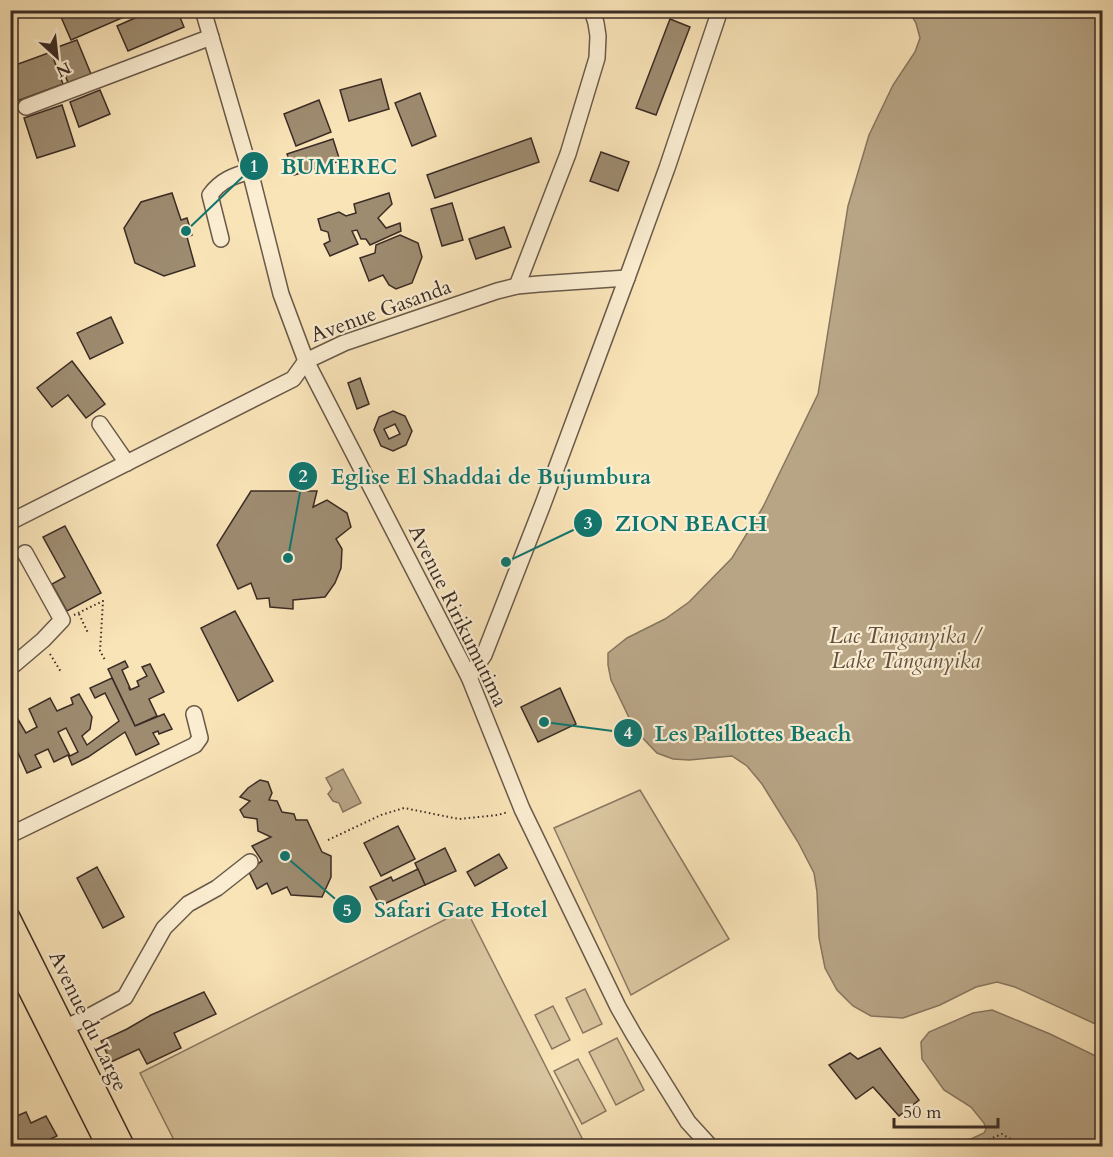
<svg xmlns="http://www.w3.org/2000/svg" width="1113" height="1157" viewBox="0 0 1113 1157" font-family="Cardo,serif">
  <style>
    .green { fill: #d9c59f; stroke: #8a7862; stroke-width: 1.5 }
    .water { fill: #b8a586; stroke: #86755f; stroke-width: 1.5 }
    .building { fill: #9e8c71; stroke: #3b2c25; stroke-width: 1.5; fill-rule: evenodd }
    .lines { fill: none; stroke-linecap: round; stroke-linejoin: round }
    .minor-casing { stroke: #6a5a4a; stroke-width: 18 }
    .major-casing { stroke: #3b2c25; stroke-width: 21 }
    .path { stroke: #3b2c25; stroke-width: 2; stroke-dasharray: 1.5 3; stroke-linecap: butt }
    .minor { stroke: #fbedd1; stroke-width: 15 }
    .major { stroke: #f9e4b8; stroke-width: 18 }
    .labels { text-anchor: middle; dominant-baseline: central; stroke-width: 4.5; stroke-linejoin: round; paint-order: stroke }
    .street-label { font-size: 21px; fill: #3b2c25; stroke: #fbedd1 }
    .water-label { font-size: 22px; font-style: italic; fill: #605042; stroke: #fbedd1 }
    .leader { fill: none; stroke: #0f766e; stroke-width: 2 }
    .callout-dot { fill: #0f766e; stroke: #fbedd1; stroke-width: 2 }
    .mark-label { font-size: 18px; text-anchor: middle; font-weight: bold; fill: #fff }
    .callout-label { font-size: 22px; text-anchor: middle; font-weight: bold; fill: #0f766e; stroke: #fbedd1; stroke-width: 4.5; stroke-linejoin: round; paint-order: stroke }
  </style>
  <rect width="100%" height="100%" fill="#f9e4b8"/>
  <filter id="stains"><feTurbulence type="fractalNoise" baseFrequency=".00333" numOctaves="4"/><feColorMatrix values="0 0 0 0 .2 0 0 0 0 .09 0 0 0 0 .02 0 0 0 .5 -.17"/></filter>
  <radialGradient id="worn" r=".72"><stop offset=".6" stop-color="#630" stop-opacity="0"/><stop offset="1" stop-color="#630" stop-opacity=".3"/></radialGradient>
  <g class="green">
    <path d="M640 790 729 939 631 995 554 828Z"/>
    <path d="M466 909 586 1146H177L140 1073Z"/>
    <path d="M585 989 602 1024 583 1033 566 998Z"/>
    <path d="M553 1006 570 1040 552 1049 535 1015Z"/>
    <path d="M617 1038 644 1090 616 1105 589 1052Z"/>
    <path d="M578 1059 606 1111 582 1124 554 1071Z"/>
  </g>
  <g class="water">
    <path d="M909 11H1102V1027L1015 987 997 982 976 987 940 1005 903 1018 871 1016 853 1006 837 990 825 968 819 938 817 892 814 873 798 842 762 784 747 766 732 756 689 760 673 759 657 753 635 730 611 680 608 665V653L627 638 665 619 689 602 732 558 763 507 818 394 848 206 869 135 893 85 915 52 920 38 916 23Z"/>
    <path d="M343 769 361 803 343 812 339 803 333 801 328 794 332 789 326 778Z"/>
    <path d="M992 1010 1050 1034 1102 1059V1146H938L942 1144 971 1139 984 1133 986 1129 984 1123 971 1107 944 1090 922 1059 921 1042 929 1032 973 1013Z"/>
  </g>
  <g class="building">
    <path d="M58 10H140L71 40Z"/>
    <path d="M153 10H177L184 27 128 51 117 26Z"/>
    <path d="M670 19 690 27 656 115 636 108Z"/>
    <path d="M77 40 91 74 68 83 55 48Z"/>
    <path d="M51 52 63 84 17 101 10 83V67Z"/>
    <path d="M381 79 389 109 349 121 340 90Z"/>
    <path d="M100 90 110 114 79 127 70 102Z"/>
    <path d="M420 93 436 136 412 146 395 103Z"/>
    <path d="M319 100 331 132 296 146 284 114Z"/>
    <path d="M62 105 75 146 37 158 24 118Z"/>
    <path d="M531 138 539 162 435 198 427 175Z"/>
    <path d="M333 139 340 161 294 175 287 154Z"/>
    <path d="M601 152 629 162 618 191 590 181Z"/>
    <path d="M172 193 181 220 187 218 192 235 187 237 195 266 164 276 135 263 124 228 141 202Z"/>
    <path d="M389 193 392 204 378 218 386 228 400 223 401 231 370 245 366 239H361L357 230 352 231 358 244 330 256 324 244 330 241 328 232 321 230 318 219 339 212 346 216 356 213 354 204Z"/>
    <path d="M452 203 463 240 442 246 431 209Z"/>
    <path d="M504 227 511 247 476 259 469 239Z"/>
    <path d="M400 235 418 243 422 257 412 283 396 289 389 285 383 275 369 281 360 258 375 253 376 245Z"/>
    <path d="M111 317 123 343 90 359 77 333Z"/>
    <path d="M72 361 105 404 86 418 68 395 52 407 37 388Z"/>
    <path d="M360 378 369 404 357 409 348 383Z"/>
    <path d="M393 411 405 416 412 431 406 445 393 451 381 446 374 430 379 417ZM395 424 400 434 389 439 384 429Z"/>
    <path d="M251 491H317L313 507 327 500 347 513 351 527 336 539 342 549 341 568 335 583 325 597 293 600V609L270 607 269 598 257 599 251 583 238 589 217 545Z"/>
    <path d="M65 526 101 593 67 611 52 584 65 577 43 537Z"/>
    <path d="M235 611 273 681 238 701 201 628Z"/>
    <path d="M125 661 128 667 122 670 130 688H129L130 690 139 686 137 681 147 676 142 667 150 664 164 692 149 699 157 716 135 726 108 669Z"/>
    <path d="M112 678 135 726 164 714 172 729 159 734 158 731 153 733 159 744 136 755 125 732 88 757 72 765 68 755 54 762 48 749 35 755 41 767 27 773 14 744 10 746V719L16 716 26 733 37 727 29 709 50 698 57 711 73 704 71 698 79 694 92 717 90 729 82 736 87 745 119 721 105 693 95 698 90 688ZM66 728 78 752 70 756 58 732Z"/>
    <path d="M560 688 576 724 538 742 521 707Z"/>
    <path d="M260 780 268 782 272 793 269 800 277 801 282 812 294 814 296 820H307L322 852 331 856V877L322 897 291 895 287 887 272 894 267 883 257 889 248 870 262 861 252 846 271 837 258 831 257 819 244 817 240 810 250 801 240 797 248 788Z"/>
    <path d="M398 826 415 859 381 876 364 843Z"/>
    <path d="M445 848 456 871 425 885 415 863Z"/>
    <path d="M499 854 507 868 475 886 467 872Z"/>
    <path d="M97 867 124 917 103 928 77 878Z"/>
    <path d="M418 869 425 885 380 906 370 887 391 877 393 881Z"/>
    <path d="M204 992 216 1014 174 1033 181 1048 147 1064 139 1049 111 1062 101 1041 127 1029 151 1015Z"/>
    <path d="M880 1048 919 1100 899 1116 873 1087 856 1099 829 1065 850 1053 858 1059Z"/>
    <path d="M26 1112 31 1123 46 1116 57 1136 42 1143 43 1146H10V1134L12 1133 10 1130V1119Z"/>
    <path d="M911 1140 912 1146H888L893 1141Z"/>
  </g>
  <g class="lines">
    <g class="minor-casing">
      <g id="minor">
        <path d="M203 10 250 171 281 294 306 361 469 677 522 809 618 1007 634 1035 688 1122 710 1146"/>
        <path d="M26 107 211 37"/>
        <path d="M221 239 210 195C221 180 233 176 250 171"/>
        <path d="M517 286 568 154 597 58 598 36 596 23 592 10"/>
        <path d="M100 424 127 463"/>
        <path d="M10 522 293 379 306 361 344 343 497 291 517 286 539 284 627 278"/>
        <path d="M10 668 43 640 62 620 25 553"/>
        <path d="M469 677 484 655 543 504 627 278 667 168 720 10"/>
        <path d="M10 835 195 745 200 738 194 714"/>
        <path d="M55 1032 88 1017 125 997 164 928 188 904 217 888 250 862"/>
      </g>
    </g>
    <g class="major-casing">
      <g id="major">
        <path d="M10 916 125 1146"/>
        <path d="M10 955 106 1146"/>
      </g>
    </g>
    <g class="path">
      <path d="M79 614 88 633"/>
      <path d="M74 615 103 601 100 651 105 660"/>
      <path d="M50 654 61 672"/>
      <path d="M328 840 381 815 404 808 459 819 498 815 508 812"/>
      <path d="M942 1144 947 1146"/>
      <path d="M972 1146 1002 1134 1023 1146"/>
    </g>
    <use href="#minor" class="minor"/>
    <use href="#major" class="major"/>
  </g>
  <g class="labels">
    <g class="street-label">
      <text transform="translate(381 311) rotate(-20)">Avenue Gasanda</text>
      <text transform="translate(458 616) rotate(64)">Avenue Ririkumutima</text>
      <text transform="translate(88 1021) rotate(64)">Avenue du Large</text>
    </g>
    <g class="water-label">
      <text x="906" y="636">Lac Tanganyika /<tspan x="906" dy="25">Lake Tanganyika</tspan></text>
    </g>
  </g>
  <path class="leader" d="M186 231L254 166M288 558L303 476M506 562L588 523M544 722L628 733M285 856L347 909"/>
  <g class="callout-dot">
    <circle cx="186" cy="231" r="6"/>
    <circle cx="288" cy="558" r="6"/>
    <circle cx="506" cy="562" r="6"/>
    <circle cx="544" cy="722" r="6"/>
    <circle cx="285" cy="856" r="6"/>
    <circle cx="254" cy="166" r="15"/>
    <circle cx="303" cy="476" r="15"/>
    <circle cx="588" cy="523" r="15"/>
    <circle cx="628" cy="733" r="15"/>
    <circle cx="347" cy="909" r="15"/>
  </g>
  <g class="mark-label">
    <text x="254" y="172">1</text>
    <text x="303" y="482">2</text>
    <text x="588" y="529">3</text>
    <text x="628" y="739">4</text>
    <text x="347" y="916">5</text>
  </g>
  <g class="callout-label">
    <text x="339" y="174">BUMEREC</text>
    <text x="491" y="484">Eglise El Shaddai de Bujumbura</text>
    <text x="691" y="531">ZION BEACH</text>
    <text x="753" y="741">Les Paillottes Beach</text>
    <text x="461" y="917">Safari Gate Hotel</text>
  </g>
  <rect width="1113" height="1157" fill="none" stroke="#f9e4b8" stroke-width="36"/>
  <rect x="12" y="12" width="1089" height="1133" fill="none" stroke="#3b2c25" stroke-width="3"/>
  <rect x="18" y="18" width="1077" height="1121" fill="none" stroke="#3b2c25" stroke-width="1.5"/>
  <g transform="translate(57 57) rotate(153)" stroke="#fbedd1" stroke-width="4.5" paint-order="stroke">
  <path d="M0-4.5L10 22L0 15L-10 22Z" fill="#3b2c25"/>
  <text y="-9" font-size="16" font-weight="bold" text-anchor="middle" fill="#3b2c25">N</text>
  </g>
  <path d="M894 1118v9h104v-9" fill="none" stroke="#3b2c25" stroke-width="3"/>
  <text x="903" y="1118" font-size="18" fill="#3b2c25" stroke="#fbedd1" stroke-width="4.5" paint-order="stroke">50 m</text>
  <rect width="100%" height="100%" filter="url(#stains)"/>
  <rect width="100%" height="100%" fill="url(#worn)"/>
</svg>
